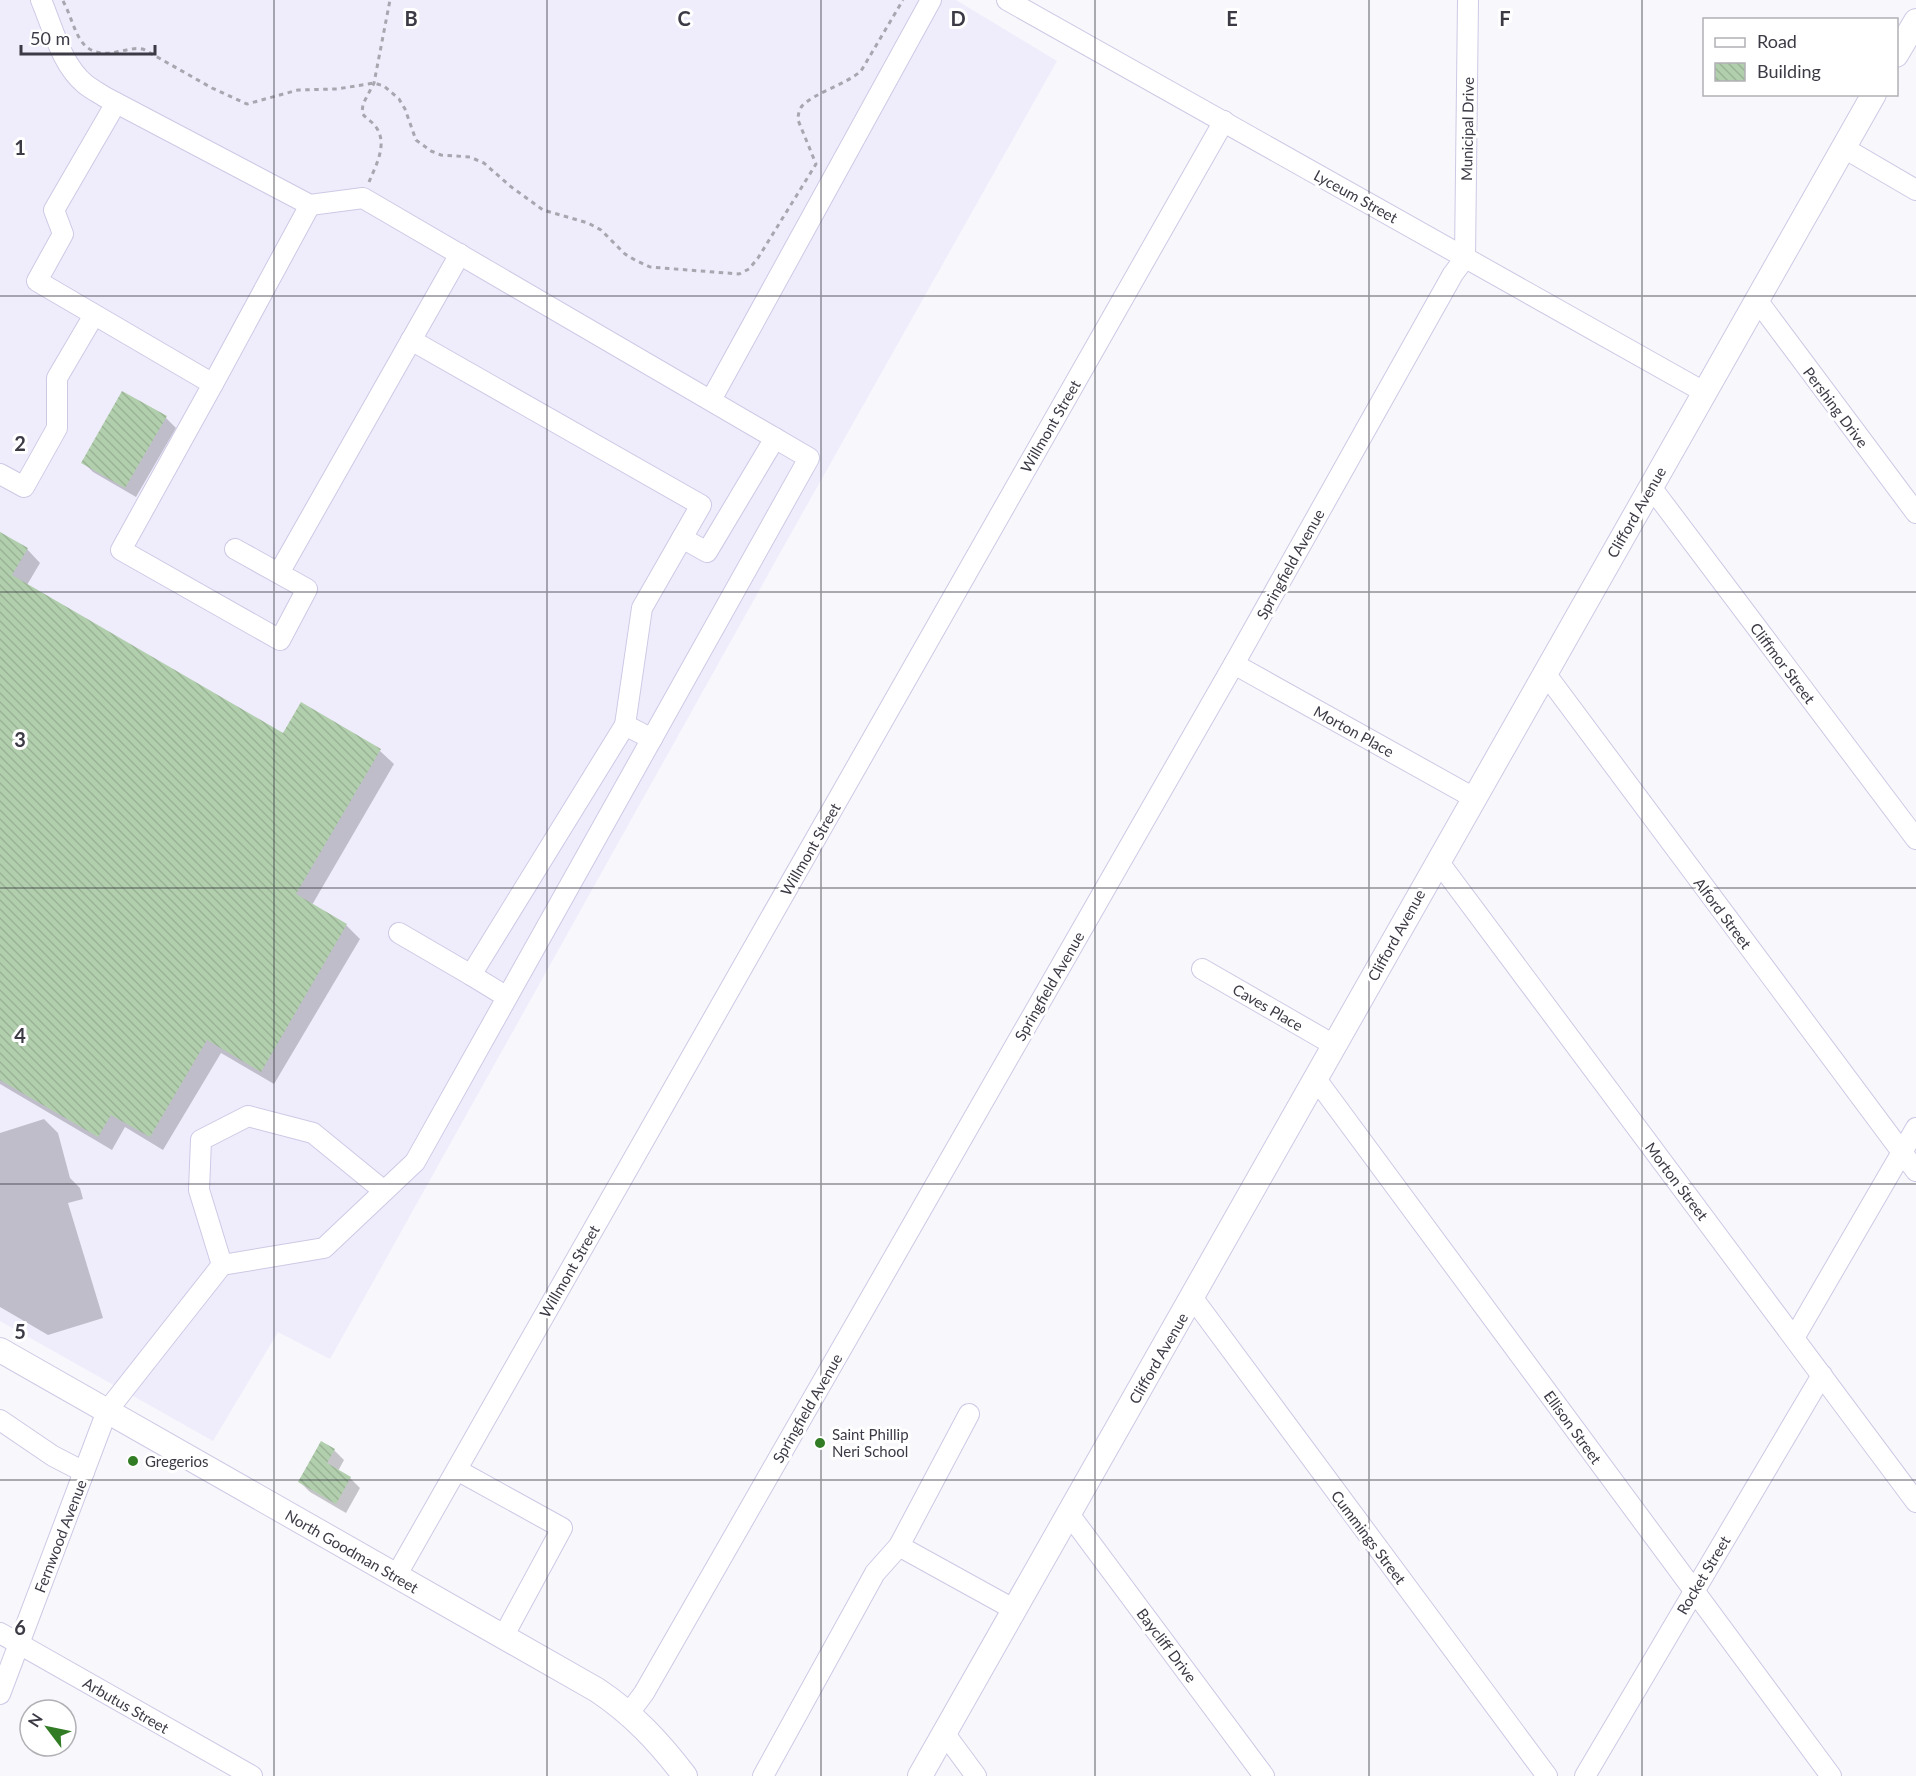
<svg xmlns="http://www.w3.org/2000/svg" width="1916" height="1776" viewBox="0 0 1916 1776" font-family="Lato,sans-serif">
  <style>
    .built { fill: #efedfc }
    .shadow { fill: #0003 }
    .building { fill: url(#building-back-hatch) }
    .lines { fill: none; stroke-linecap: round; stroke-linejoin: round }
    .minor-casing { stroke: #cdc9e5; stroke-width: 22 }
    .major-casing { stroke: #cdc9e5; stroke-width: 26 }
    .path { stroke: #a8a7af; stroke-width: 3; stroke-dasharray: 4.5 4.5; stroke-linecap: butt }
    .minor { stroke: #fff; stroke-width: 20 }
    .major { stroke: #fff; stroke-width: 24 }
    .grid { fill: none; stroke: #3c3a45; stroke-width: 1.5; stroke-opacity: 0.55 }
    .poi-dot { fill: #317c24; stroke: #fff; stroke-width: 2 }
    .labels { text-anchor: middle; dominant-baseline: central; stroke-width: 6; stroke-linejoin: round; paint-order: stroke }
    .street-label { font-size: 15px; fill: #3c3a45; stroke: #fff }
    .poi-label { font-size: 15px; fill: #3c3a45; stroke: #fff; text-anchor: start }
    .grid-label { font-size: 20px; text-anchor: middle; font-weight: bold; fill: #3c3a45; stroke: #fff; stroke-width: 6; stroke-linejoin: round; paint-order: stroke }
  </style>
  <defs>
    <pattern id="building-back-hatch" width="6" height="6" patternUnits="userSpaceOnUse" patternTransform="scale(1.5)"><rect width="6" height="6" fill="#b2cfad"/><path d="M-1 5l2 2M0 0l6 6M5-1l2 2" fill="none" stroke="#9ab296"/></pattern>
  </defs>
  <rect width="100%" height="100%" fill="#f7f7fc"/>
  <path class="built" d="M0 0H956L1057 61 780 553 330 1359 278 1332 213 1441 0 1321Z"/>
  <g class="shadow">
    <path d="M166 418 176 428 136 497 93 472 83 462Z"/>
    <path d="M0 534 27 549 40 563 27 585 284 735 302 704 380 751 394 764 312 905 346 925 360 939 274 1084 221 1053 163 1150 125 1127 112 1150 0 1084Z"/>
    <path d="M44 1119 58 1133 70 1178 80 1188 83 1199 68 1203 103 1318 48 1335 0 1307V1133Z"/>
    <path d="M322 1443 334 1450 344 1460 338 1471 350 1478 360 1488 346 1513 310 1492 300 1482Z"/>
  </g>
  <g class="building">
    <path d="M122 391 167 416 125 488 81 463Z"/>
    <path d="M0 532 28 548 12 575 283 733 301 702 381 749 296 894 347 924 261 1072 207 1040 150 1137 111 1115 98 1137 0 1080Z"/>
    <path d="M321 1441 335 1449 327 1463 351 1477 336 1504 298 1482Z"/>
  </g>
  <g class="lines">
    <g class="minor-casing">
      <g id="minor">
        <path d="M1007 0 1704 392"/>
        <path d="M116 103 54 210 63 234 37 281 213 384 121 550 280 640 307 589 235 549"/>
        <path d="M1844 148 1916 190"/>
        <path d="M1757 300 1916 513"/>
        <path d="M411 340 701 505 642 608 625 725 652 739"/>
        <path d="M213 384 310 205"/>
        <path d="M711 400 931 0"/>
        <path d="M0 474 24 487 57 428V378L94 315"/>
        <path d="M1651 487 1916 839"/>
        <path d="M682 538 707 552 775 438"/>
        <path d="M279 573 460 254"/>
        <path d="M1234 664 1474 798"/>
        <path d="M1545 673 1916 1171"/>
        <path d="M1438 861 1916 1502"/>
        <path d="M399 933 471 975"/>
        <path d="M1202 969 1334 1045"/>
        <path d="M507 997 471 975 625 725"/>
        <path d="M1316 1079 1831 1776"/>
        <path d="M222 1265 199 1190 201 1140 248 1116 313 1133 384 1191"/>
        <path d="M1192 1297 1547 1776"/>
        <path d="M1794 1338 1916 1128"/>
        <path d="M969 1414 899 1546 1015 1610"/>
        <path d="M0 1420 53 1456 84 1472"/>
        <path d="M457 1470 562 1528 503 1637"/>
        <path d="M1069 1514 1264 1776"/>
        <path d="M396 1576 1224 121"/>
        <path d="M0 1633 252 1776"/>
        <path d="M0 1694 107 1411 222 1265 324 1248 415 1162 809 458 363 198 310 205 105 97C99 93 91 89 85 84 61 64 53 28 41 0"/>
        <path d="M629 1713 644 1693 1234 664 1453 274 1465 258 1468 0"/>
        <path d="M945 1734 976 1776"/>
        <path d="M763 1776 875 1573 899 1546"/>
        <path d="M1585 1776 1822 1375"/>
      </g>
    </g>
    <g class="major-casing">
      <g id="major">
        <path d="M1896 55 1916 21"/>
        <path d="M0 1350 597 1690C633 1714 659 1742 685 1776"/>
        <path d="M920 1776 1874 94"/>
      </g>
    </g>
    <g class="path">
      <path d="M63 1C76 24 76 56 110 53 121 52 132 47 143 49L212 88 247 104 298 90 337 89 374 83 384 86 399 99 405 109 416 140 431 151 441 155 470 157 484 163 510 186 543 210 588 223 601 230 625 254 635 260 650 267 739 274 749 269 758 258 816 164 798 120C798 115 799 110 802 106 814 93 845 85 861 71L903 0"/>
      <path d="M369 182C376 165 388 144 376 127 372 121 366 119 362 113L363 104 374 83 390 0"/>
    </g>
    <use href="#minor" class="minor"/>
    <use href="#major" class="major"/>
  </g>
  <path class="grid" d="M274 0V1776M547 0V1776M821 0V1776M1095 0V1776M1369 0V1776M1642 0V1776M0 296H1916M0 592H1916M0 888H1916M0 1184H1916M0 1480H1916"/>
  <g class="poi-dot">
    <circle cx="820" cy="1443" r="6"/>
    <circle cx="133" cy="1461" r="6"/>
  </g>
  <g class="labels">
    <g class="street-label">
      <text transform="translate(1467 129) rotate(-89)">Municipal Drive</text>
      <text transform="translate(1356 196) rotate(29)">Lyceum Street</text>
      <text transform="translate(1836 407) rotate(53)">Pershing Drive</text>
      <text transform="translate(1050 426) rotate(-60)">Willmont Street</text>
      <text transform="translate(1636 512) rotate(-60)">Clifford Avenue</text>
      <text transform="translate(1290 564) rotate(-61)">Springfield Avenue</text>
      <text transform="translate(1783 663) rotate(53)">Cliffmor Street</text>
      <text transform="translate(1354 731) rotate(29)">Morton Place</text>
      <text transform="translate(810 849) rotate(-60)">Willmont Street</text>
      <text transform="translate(1723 913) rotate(53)">Alford Street</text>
      <text transform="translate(1396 935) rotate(-61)">Clifford Avenue</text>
      <text transform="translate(1049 986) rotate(-60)">Springfield Avenue</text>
      <text transform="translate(1268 1007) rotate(30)">Caves Place</text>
      <text transform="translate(1677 1181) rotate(53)">Morton Street</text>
      <text transform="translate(569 1271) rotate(-60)">Willmont Street</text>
      <text transform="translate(1158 1358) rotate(-60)">Clifford Avenue</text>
      <text transform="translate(807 1408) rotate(-60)">Springfield Avenue</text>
      <text transform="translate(1573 1427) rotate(54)">Ellison Street</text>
      <text transform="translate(60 1536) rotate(-69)">Fernwood Avenue</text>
      <text transform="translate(1369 1537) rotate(53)">Cummings Street</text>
      <text transform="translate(352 1551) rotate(30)">North Goodman Street</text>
      <text transform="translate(1703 1575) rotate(-59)">Rocket Street</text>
      <text transform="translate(1167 1645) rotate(53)">Baycliff Drive</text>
      <text transform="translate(126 1705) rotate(30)">Arbutus Street</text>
    </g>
    <g class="poi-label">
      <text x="832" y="1434">Saint Phillip<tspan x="832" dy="17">Neri School</tspan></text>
      <text x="145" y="1461">Gregerios</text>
    </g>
  </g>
  <g class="grid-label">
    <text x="411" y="26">B</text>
    <text x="684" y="26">C</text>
    <text x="958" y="26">D</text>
    <text x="1232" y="26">E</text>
    <text x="1505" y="26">F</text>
    <text x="20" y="155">1</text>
    <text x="20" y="451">2</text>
    <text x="20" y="747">3</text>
    <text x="20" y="1043">4</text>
    <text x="20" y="1339">5</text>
    <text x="20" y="1635">6</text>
  </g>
  <rect x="1703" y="18" width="195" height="78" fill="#ffffff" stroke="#b1b0b5" stroke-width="1.5"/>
  <rect x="1715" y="38" width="30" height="9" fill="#ffffff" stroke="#b1b0b5" stroke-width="1.5"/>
  <text x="1757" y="48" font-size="18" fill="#3c3a45">Road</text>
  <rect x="1715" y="63" width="30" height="18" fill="url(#building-back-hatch)" stroke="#b1b0b5" stroke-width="1.5"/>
  <text x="1757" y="78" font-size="18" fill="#3c3a45">Building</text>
  <g transform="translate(48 1728) rotate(302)"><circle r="28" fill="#ffffff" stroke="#b1b0b5" stroke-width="1.5"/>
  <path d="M0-4.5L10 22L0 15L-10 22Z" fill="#317c24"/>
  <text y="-9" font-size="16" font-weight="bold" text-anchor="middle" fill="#3c3a45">N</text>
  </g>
  <path d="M21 45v9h134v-9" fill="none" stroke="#3c3a45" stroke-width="3"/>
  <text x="30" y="45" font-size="18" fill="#3c3a45" stroke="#ffffff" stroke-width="4.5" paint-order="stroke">50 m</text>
</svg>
